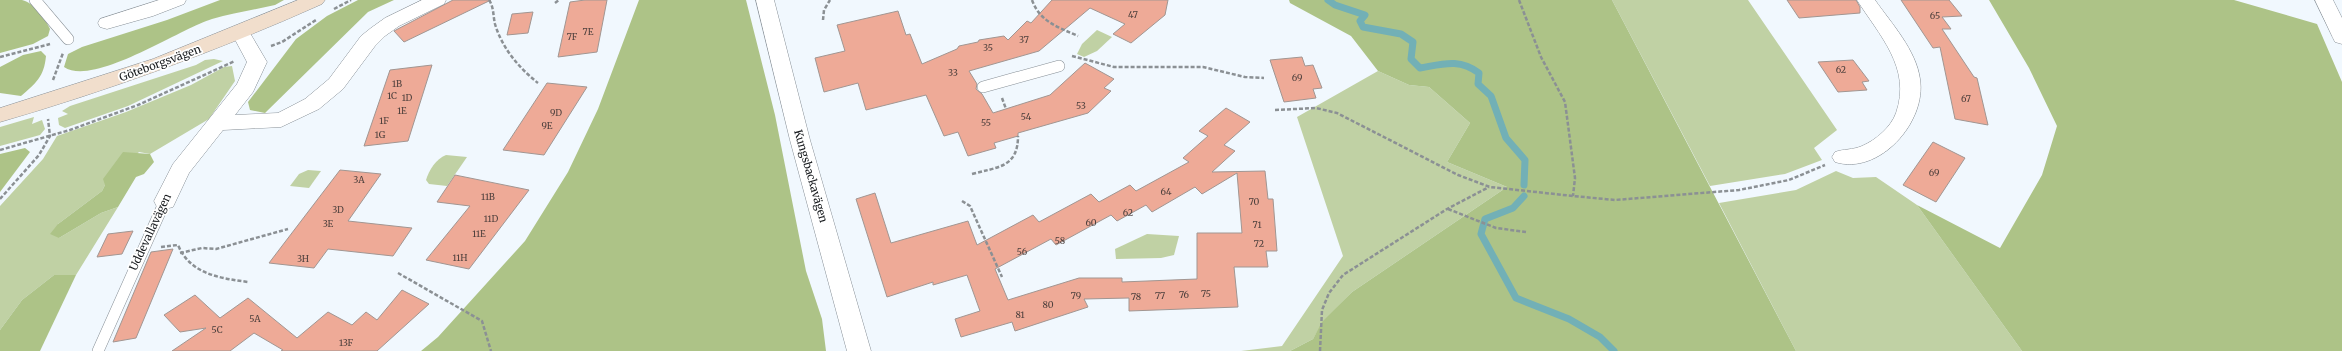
<svg xmlns="http://www.w3.org/2000/svg" width="2342" height="351" viewBox="0 0 2342 351" font-family="Merriweather,serif">
  <style>
    .green { fill: #c0d1a4 }
    .forest { fill: #adc387 }
    .lines { fill: none; stroke-linecap: round; stroke-linejoin: round }
    .stream { stroke: #72b0b6; stroke-width: 7 }
    .building { fill: #eeaa97; stroke: #a19692; fill-rule: evenodd }
    .lane-casing { stroke: #878f96; stroke-width: 12 }
    .street-casing { stroke: #878f96; stroke-width: 1 }
    .secondary-casing { stroke: #878f96; stroke-width: 1 }
    .path { stroke: #8b9094; stroke-width: 2.5; stroke-dasharray: 4 2; stroke-linecap: butt }
    .lane { stroke: #fff; stroke-width: 11 }
    .street { fill: #fff; fill-rule: evenodd }
    .secondary { fill: #f1decc; fill-rule: evenodd }
    .labels { text-anchor: middle; dominant-baseline: central; stroke-width: 3.5; stroke-linejoin: round; paint-order: stroke }
    .number-label { font-size: 9px; fill: #4e403d }
    .street-label { font-size: 11px; fill: #191c1f; stroke: #fff }
  </style>
  <rect width="100%" height="100%" fill="#f1f8fe"/>
  <g class="green">
    <path d="M1612 0H1748L1837 130 1814 148 1822 160 1785 174 1710 186Z"/>
    <path d="M1097 30 1112 37 1097 51 1084 57 1077 54 1082 44Z"/>
    <path d="M214 59 223 61 128 106 65 128 59 125 58 118 68 114 62 111 70 106 196 65 205 60Z"/>
    <path d="M232 66 235 81 209 119 150 154 139 152 105 185 102 191 58 224 59 238 101 213 118 207 76 275H54L22 300 0 330V206L43 159 57 136 126 112 191 85 224 67Z"/>
    <path d="M1378 71 1409 85 1429 87 1470 123 1447 162 1507 187 1352 292 1323 322 1313 339 1290 351H1241L1282 346 1343 256 1297 117Z"/>
    <path d="M34 117 32 124 42 120 45 129 40 135 0 146V127Z"/>
    <path d="M446 155 467 157 447 186 429 184 426 180C429 170 436 159 446 155Z"/>
    <path d="M308 170 321 171 309 188 290 186 299 174Z"/>
    <path d="M1836 171 1853 178 1876 177 1917 205 2022 351H1796L1719 203 1796 190Z"/>
    <path d="M1147 234 1179 236 1174 255 1161 258 1116 259 1115 249Z"/>
  </g>
  <g class="forest">
    <path d="M0 0C7 0 16 0 22 0 35 3 45 19 50 29L48 36 33 44 0 53Z"/>
    <path d="M220 0H284L275 5C254 10 233 13 212 19 179 29 94 87 64 67L68 54 82 47 167 20Z"/>
    <path d="M358 0H394L368 12 265 113 250 110 248 102 296 39 327 16Z"/>
    <path d="M639 0H746L775 115 806 271 822 319 826 351H421L438 337 525 241 568 172 598 109Z"/>
    <path d="M1289 0H1612L1796 351H1290L1313 339 1322 322 1352 292 1507 187 1447 162 1470 123 1429 87 1409 85 1378 71 1351 36 1290 3Z"/>
    <path d="M1989 0H2234L2317 24 2342 82V351H2022L1917 205 2000 248 2042 175 2057 126 2029 68Z"/>
    <path d="M41 51 46 56C44 77 36 83 21 96L0 93V67L23 55Z"/>
    <path d="M25 148 30 152 0 192V154Z"/>
    <path d="M123 152 150 154 154 162 144 174 136 177 118 207 101 213 59 238 50 234 58 224 102 191 105 185 103 179Z"/>
    <path d="M54 275H76L40 351H0V330L22 300Z"/>
  </g>
  <g class="lines">
    <g class="stream">
      <path d="M1328 0 1335 5 1365 15 1360 21 1363 27 1401 34 1413 42 1411 59 1420 68C1443 64 1459 58 1479 73L1478 84 1491 96 1506 138 1525 160 1524 185"/>
      <path d="M1524 196 1513 208 1485 219 1481 234 1516 298 1569 319 1600 337 1614 351"/>
    </g>
  </g>
  <g class="building">
    <path d="M453 0H491L404 42 394 31Z"/>
    <path d="M585 0H607L597 52 558 57 570 2Z"/>
    <path d="M1052 0H1168L1165 15 1131 43 1113 34 1125 24 1090 8 1039 51 969 71 977 84 976 89 982 94 993 113 1050 95 1085 63 1114 79 1104 88 1111 91 1088 113 1018 133V136L994 143 996 148 968 156 958 132 944 136 926 95 866 110 858 83 824 92 815 58 845 51 837 25 898 11 906 35 910 34 922 64 957 49 959 46 978 42 979 40 1004 36 1008 40 1027 21 1031 23Z"/>
    <path d="M1787 0H1856L1860 7V13L1799 18Z"/>
    <path d="M1901 0H1949L1962 16 1942 17 1951 29H1942L1974 77 1977 78 1988 125 1955 119 1940 47 1933 48Z"/>
    <path d="M533 12 528 33 507 35 512 14Z"/>
    <path d="M1302 57 1305 66 1313 65 1322 88 1313 89 1316 98 1284 102 1270 60Z"/>
    <path d="M1853 60 1869 81 1862 82 1867 90 1838 92 1818 62Z"/>
    <path d="M432 65 408 141 364 146 390 70Z"/>
    <path d="M547 83 587 87 544 155 503 150Z"/>
    <path d="M1226 108 1250 122 1224 145 1235 151 1212 172 1265 171 1268 199H1273L1277 251H1266L1268 267H1234L1238 307 1129 311V298L1084 299 1088 307 1015 331 1012 322 961 337 955 319 980 311 967 275 933 285V282L887 297 856 199 875 193 891 243 968 221 977 245 1033 215 1039 222 1091 194 1099 202 1130 185 1136 191 1189 162 1183 158 1208 136 1199 131ZM1237 173 1242 233H1197V279L1122 282V278H1079L1008 300 995 269 1051 239 1056 245 1111 215 1117 221 1146 205 1152 212 1195 187 1202 194Z"/>
    <path d="M1933 142 1965 158 1936 202 1903 185Z"/>
    <path d="M340 170 381 174 348 221 412 228 393 256 328 249 314 268 269 263Z"/>
    <path d="M455 175 529 190 469 269 426 260 470 206 437 202Z"/>
    <path d="M133 231 122 254 97 257 108 234Z"/>
    <path d="M173 249 136 338 113 342 151 252Z"/>
    <path d="M402 290 429 304 377 351H281L283 350 254 333 230 351H172L206 328 180 332 164 315 195 295 220 318 248 298 297 338 328 312 352 325 366 312 377 320Z"/>
  </g>
  <g class="lines">
    <g class="lane-casing">
      <g id="lane">
        <path d="M35 0 68 39"/>
        <path d="M983 87 1059 66"/>
        <path d="M98 351 165 201"/>
      </g>
    </g>
    <g class="street-casing">
      <g id="street">
        <path d="M159 0H186L184 4 153 16 107 29 100 27 98 23 100 19Z"/>
        <path d="M422 0H446L444 4 399 26 385 36 375 46 343 89 319 109 281 127 223 130 189 173 173 207 165 209 157 207 154 201 173 164 237 84 247 62 231 32 233 28 240 26 247 28 267 62 253 92 235 115 278 113 305 99 329 79 361 36 371 28 385 18Z"/>
        <path d="M756 0H774L810 140 871 351H847L790 140Z"/>
        <path d="M1857 0H1875C1892 24 1916 50 1920 79 1927 122 1879 176 1835 162L1832 157 1835 152C1843 149 1853 150 1862 146 1876 140 1891 127 1896 113 1912 68 1879 35 1857 0Z"/>
        <path d="M2315 0H2333L2342 18V44L2335 42 2333 38Z"/>
      </g>
    </g>
    <g class="secondary-casing">
      <path id="secondary" d="M298 0H325L322 4C217 51 110 90 0 122V108L153 59Z"/>
    </g>
    <g class="path">
      <path d="M489 0C494 7 493 16 495 24 502 48 519 68 538 83"/>
      <path d="M1032 0C1040 22 1058 27 1078 36"/>
      <path d="M1519 0 1541 57 1565 102 1575 178 1573 196"/>
      <path d="M555 3 559 0"/>
      <path d="M334 9 351 0"/>
      <path d="M823 20 824 10 830 0"/>
      <path d="M271 46 282 42 316 20"/>
      <path d="M1072 56 1114 67H1203L1245 77 1264 78"/>
      <path d="M0 57 50 44"/>
      <path d="M53 80 63 53"/>
      <path d="M1002 98 1006 109"/>
      <path d="M1275 110 1316 108 1337 113 1458 175 1490 187 1573 196 1615 200 1739 190 1789 180 1825 165"/>
      <path d="M0 150 70 130 138 105 235 61"/>
      <path d="M972 174C997 167 1018 168 1018 136"/>
      <path d="M0 199 39 155 50 136 48 119"/>
      <path d="M962 201 970 206 1002 277"/>
      <path d="M1448 209 1496 228 1526 232"/>
      <path d="M161 247 178 245C190 274 219 278 248 282"/>
      <path d="M180 253 202 248 216 249 288 229"/>
      <path d="M398 273 482 321 491 351"/>
      <path d="M1320 351 1322 310 1329 293 1343 275 1447 209 1489 187"/>
    </g>
    <use href="#lane" class="lane"/>
    <use href="#street" class="street"/>
    <use href="#secondary" class="secondary"/>
  </g>
  <g class="labels">
    <g class="number-label">
      <text x="1133" y="14">47</text>
      <text x="1935" y="15">65</text>
      <text x="588" y="31">7E</text>
      <text x="572" y="36">7F</text>
      <text x="1024" y="39">37</text>
      <text x="988" y="47">35</text>
      <text x="1841" y="69">62</text>
      <text x="953" y="72">33</text>
      <text x="1297" y="77">69</text>
      <text x="397" y="83">1B</text>
      <text x="392" y="95">1C</text>
      <text x="407" y="97">1D</text>
      <text x="1966" y="98">67</text>
      <text x="1081" y="105">53</text>
      <text x="402" y="110">1E</text>
      <text x="556" y="112">9D</text>
      <text x="1026" y="116">54</text>
      <text x="384" y="120">1F</text>
      <text x="986" y="122">55</text>
      <text x="547" y="125">9E</text>
      <text x="380" y="134">1G</text>
      <text x="1934" y="172">69</text>
      <text x="359" y="179">3A</text>
      <text x="1166" y="191">64</text>
      <text x="488" y="196">11B</text>
      <text x="1254" y="201">70</text>
      <text x="338" y="209">3D</text>
      <text x="1128" y="212">62</text>
      <text x="491" y="218">11D</text>
      <text x="1091" y="222">60</text>
      <text x="328" y="223">3E</text>
      <text x="1257" y="224">71</text>
      <text x="479" y="233">11E</text>
      <text x="1060" y="240">58</text>
      <text x="1259" y="243">72</text>
      <text x="1022" y="251">56</text>
      <text x="460" y="257">11H</text>
      <text x="303" y="258">3H</text>
      <text x="1206" y="293">75</text>
      <text x="1184" y="294">76</text>
      <text x="1076" y="295">79</text>
      <text x="1160" y="295">77</text>
      <text x="1136" y="296">78</text>
      <text x="1048" y="304">80</text>
      <text x="1020" y="314">81</text>
      <text x="255" y="318">5A</text>
      <text x="217" y="329">5C</text>
      <text x="346" y="342">13F</text>
    </g>
    <g class="street-label">
      <text transform="translate(160 63) rotate(-20)">Göteborgsvägen</text>
      <text transform="translate(811 176) rotate(74)">Kungsbackavägen</text>
      <text transform="translate(150 232) rotate(-65)">Uddevallavägen</text>
    </g>
  </g>
</svg>
